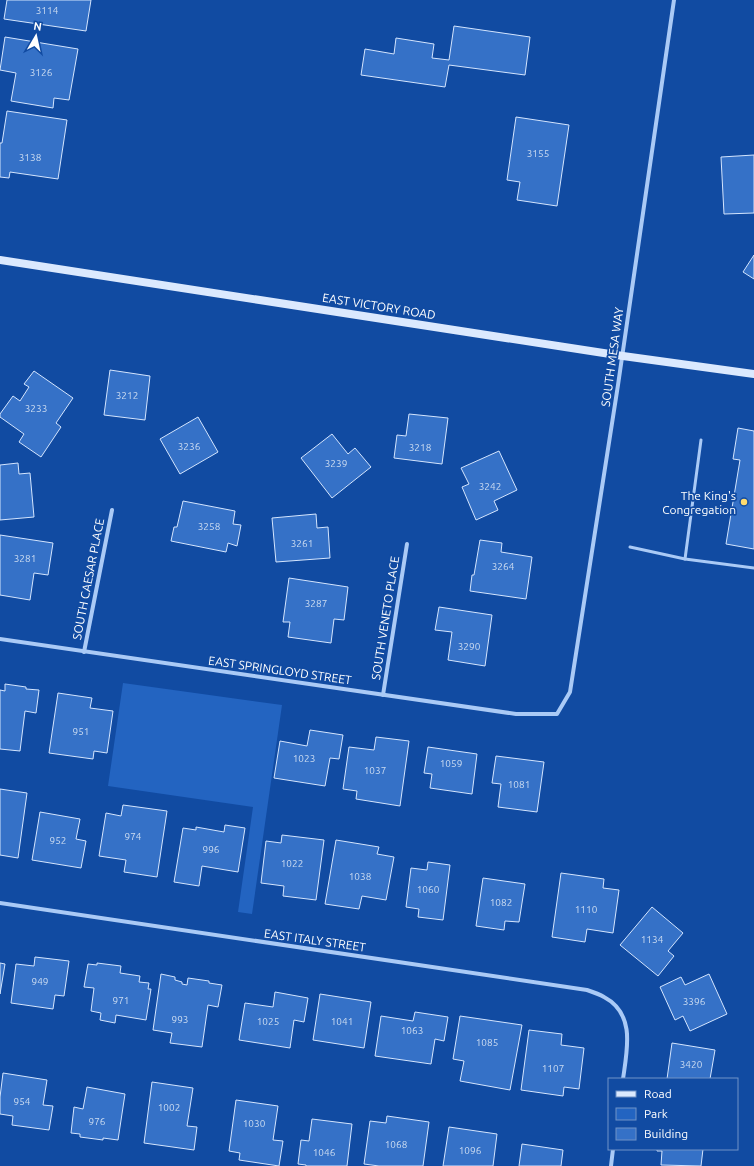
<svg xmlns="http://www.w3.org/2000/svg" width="754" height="1166" viewBox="0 0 754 1166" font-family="Ubuntu,sans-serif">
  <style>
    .green { fill: #2364c1 }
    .building { fill: #3571c7; stroke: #d4e5fe }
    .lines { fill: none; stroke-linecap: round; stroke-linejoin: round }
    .lane { stroke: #aacaf6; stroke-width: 3 }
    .street { stroke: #aacaf6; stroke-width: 4 }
    .secondary { stroke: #dbe9fe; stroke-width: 8 }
    .poi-dot { fill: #ffdb6f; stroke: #114ba2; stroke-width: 1.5 }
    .labels { text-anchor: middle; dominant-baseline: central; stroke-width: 3.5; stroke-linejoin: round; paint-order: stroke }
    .number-label { font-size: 10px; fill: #ccdcf1 }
    .street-label { font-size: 12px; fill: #fff; stroke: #114ba2 }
    .poi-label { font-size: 12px; fill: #fff; stroke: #114ba2; text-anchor: end }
  </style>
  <rect width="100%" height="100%" fill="#114ba2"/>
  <path class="green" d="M123 683 282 705 252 914 238 912 253 807 108 786Z"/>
  <g class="building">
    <path d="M7 0H91L86 31 4 19Z"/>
    <path d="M454 26 530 37 525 75 449 65 445 87 361 75 365 49 394 54 396 38 434 44 432 58 449 60Z"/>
    <path d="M5 37 78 49 69 100 54 98 53 108 11 101 16 73 0 70Z"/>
    <path d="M7 111 67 120 58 179 10 172 9 178 0 177V143H2Z"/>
    <path d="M516 117 569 125 557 206 517 200 520 182 507 180Z"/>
    <path d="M754 155V213L724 214 721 157Z"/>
    <path d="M754 255V279L743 272Z"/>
    <path d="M110 370 150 376 145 420 104 415Z"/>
    <path d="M34 371 73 398 56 423 61 427 41 457 19 442 24 434 0 417V414L13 396 20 401 29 387 24 384Z"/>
    <path d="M409 414 448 418 442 464 394 458 397 435 406 436Z"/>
    <path d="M198 417 218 452 180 474 160 439Z"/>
    <path d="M738 428 754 431V549L726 544 740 460 733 459Z"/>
    <path d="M332 434 348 454 355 448 371 467 332 498 301 458Z"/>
    <path d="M499 451 517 490 494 501 498 510 476 520 462 487 469 484 461 468Z"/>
    <path d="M18 463 19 474 30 473 34 517 0 520V465Z"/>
    <path d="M183 501 235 511 233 524 241 525 237 546 228 543 226 552 171 541 174 527H177Z"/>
    <path d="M316 514 317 528 328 527 330 558 276 562 272 518Z"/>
    <path d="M0 535 53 543 48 575 34 573 30 600 0 595Z"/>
    <path d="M480 540 502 543 501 552 532 557 526 599 470 591 472 575H474Z"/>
    <path d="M289 578 348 587 344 620 334 619 331 643 288 637 290 622H283Z"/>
    <path d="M439 607 492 615 485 666 448 660 452 632 435 630Z"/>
    <path d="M5 684 26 687V689L39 690 36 713 25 711 20 751 0 749V690L5 691Z"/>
    <path d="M58 693 92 698 90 708 113 711 107 753 94 751 93 759 49 753Z"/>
    <path d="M310 730 343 735 339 759 330 758 325 786 274 778 280 741 307 746Z"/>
    <path d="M376 737 409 741 400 806 356 799 357 791 343 789 349 747 374 750Z"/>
    <path d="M428 747 477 754 472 794 430 788 432 774 424 773Z"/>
    <path d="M496 756 544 762 537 812 498 807 501 784 492 783Z"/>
    <path d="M0 789 27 793 18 858 0 855Z"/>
    <path d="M123 805 167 811 157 877 124 872 126 860 99 856 106 813 121 816Z"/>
    <path d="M40 812 80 819 76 839 86 841 81 868 32 860Z"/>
    <path d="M225 825 245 828 238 872 202 866 199 886 174 882 183 828 196 830V827L224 832Z"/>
    <path d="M282 835 324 840 316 900 283 896 284 886 261 883 266 841 281 843Z"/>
    <path d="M336 840 379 847 377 854 394 857 386 900 362 896 359 909 325 904Z"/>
    <path d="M428 862 450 865 443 920 418 917 419 909 406 907 411 868 427 870Z"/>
    <path d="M561 873 604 879 603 888 619 890 613 933 587 929 585 942 552 937Z"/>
    <path d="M483 878 525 884 519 922 505 921 504 930 476 926Z"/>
    <path d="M652 907 683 933 668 951 674 956 658 976 620 945Z"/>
    <path d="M35 957 69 961 64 996 55 995 53 1009 11 1003 16 964 34 966Z"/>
    <path d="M0 963 5 964 0 994Z"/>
    <path d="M97 963 121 966 120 973 140 976 139 982 149 983 148 989H151L146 1020 116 1015 115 1023 100 1020 101 1013 91 1011 94 988 84 987 88 964 97 965Z"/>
    <path d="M161 974 175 977V980L182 982V984L187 985 188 978 209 981V983L222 985 218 1007 208 1005 202 1047 170 1043 172 1033 153 1030Z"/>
    <path d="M709 974 727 1014 690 1031 683 1016 675 1020 660 987 681 977 685 985Z"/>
    <path d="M275 992 308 998 304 1022 294 1020 290 1048 239 1040 245 1003 273 1007Z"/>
    <path d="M320 994 371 1002 364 1048 313 1040Z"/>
    <path d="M415 1012 448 1017 444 1041 435 1039 431 1064 375 1056 381 1016 413 1021Z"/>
    <path d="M460 1016 522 1025 510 1090 460 1081 464 1061 453 1059Z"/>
    <path d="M529 1030 562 1034 561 1045 584 1048 579 1089 564 1087 563 1096 521 1090Z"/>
    <path d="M672 1043 715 1050 710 1079H667Z"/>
    <path d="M3 1073 47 1080 43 1105 53 1106 49 1130 12 1125 13 1116 0 1114V1097Z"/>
    <path d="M152 1082 193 1088 187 1126 197 1127 194 1150 144 1143Z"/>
    <path d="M87 1087 125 1094 118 1140 103 1138V1140L80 1137V1134L71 1133 74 1107 83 1109Z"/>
    <path d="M236 1100 278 1106 273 1140 283 1141 279 1166 239 1160 240 1153 229 1151Z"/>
    <path d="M387 1116 429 1122 423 1166H379L364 1164 370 1121 386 1123Z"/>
    <path d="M312 1119 352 1124 347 1166H306V1165L298 1164 301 1140 309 1141Z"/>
    <path d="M449 1127 497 1134 493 1166H443Z"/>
    <path d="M522 1144 563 1150 561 1166H519Z"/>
    <path d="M657 1149H703L701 1166 661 1165 662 1151H657Z"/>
  </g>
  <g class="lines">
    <g class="lane">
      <path d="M630 547 685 559 754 568"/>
      <path d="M685 559 701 440"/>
    </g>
    <g class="street">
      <path d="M0 639 516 714H557L570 692 618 385 674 0"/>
      <path d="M84 652 112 510"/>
      <path d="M383 695 407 544"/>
      <path d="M0 903 587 990C593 992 599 994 604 997 636 1014 627 1050 623 1079"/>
      <path d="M611 1166 613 1149"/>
    </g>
    <path class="secondary" d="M0 260 623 356 754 374"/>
  </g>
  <circle class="poi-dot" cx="744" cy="502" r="4"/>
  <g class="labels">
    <g class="number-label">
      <text x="47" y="10">3114</text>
      <text x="41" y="72">3126</text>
      <text x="538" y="153">3155</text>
      <text x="30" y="157">3138</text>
      <text x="127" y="395">3212</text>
      <text x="36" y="408">3233</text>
      <text x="189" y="446">3236</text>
      <text x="420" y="447">3218</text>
      <text x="336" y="463">3239</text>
      <text x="490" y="486">3242</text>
      <text x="209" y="526">3258</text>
      <text x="302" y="543">3261</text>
      <text x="25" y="558">3281</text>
      <text x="503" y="566">3264</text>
      <text x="316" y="603">3287</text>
      <text x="469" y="646">3290</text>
      <text x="81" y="731">951</text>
      <text x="304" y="758">1023</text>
      <text x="451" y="763">1059</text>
      <text x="375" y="770">1037</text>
      <text x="519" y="784">1081</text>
      <text x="133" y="836">974</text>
      <text x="58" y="840">952</text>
      <text x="211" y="849">996</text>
      <text x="292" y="863">1022</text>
      <text x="360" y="876">1038</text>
      <text x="428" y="889">1060</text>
      <text x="501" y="902">1082</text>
      <text x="586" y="909">1110</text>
      <text x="652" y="939">1134</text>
      <text x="40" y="981">949</text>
      <text x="121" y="1000">971</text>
      <text x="694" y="1001">3396</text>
      <text x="180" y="1019">993</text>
      <text x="268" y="1021">1025</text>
      <text x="342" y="1021">1041</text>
      <text x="412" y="1030">1063</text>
      <text x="487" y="1042">1085</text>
      <text x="691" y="1064">3420</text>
      <text x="553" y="1068">1107</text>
      <text x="22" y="1101">954</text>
      <text x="169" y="1107">1002</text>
      <text x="97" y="1121">976</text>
      <text x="254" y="1123">1030</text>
      <text x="396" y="1144">1068</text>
      <text x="470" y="1150">1096</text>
      <text x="324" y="1152">1046</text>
    </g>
    <g class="street-label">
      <text transform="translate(379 306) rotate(9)">EAST VICTORY ROAD</text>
      <text transform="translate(612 357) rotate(-82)">SOUTH MESA WAY</text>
      <text transform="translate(88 579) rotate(-79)">SOUTH CAESAR PLACE</text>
      <text transform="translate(385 618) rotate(-81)">SOUTH VENETO PLACE</text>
      <text transform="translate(280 670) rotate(8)">EAST SPRINGLOYD STREET</text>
      <text transform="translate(315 940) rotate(8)">EAST ITALY STREET</text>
    </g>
    <g class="poi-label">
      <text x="736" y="495">The King's<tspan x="736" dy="14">Congregation</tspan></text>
    </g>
  </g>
  <rect x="608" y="1078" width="130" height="72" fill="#114ba2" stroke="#7093c7"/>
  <rect x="616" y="1091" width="20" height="6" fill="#dbe9fe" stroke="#7093c7"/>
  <text x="644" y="1098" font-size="12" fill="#ffffff">Road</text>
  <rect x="616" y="1108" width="20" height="12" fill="#2364c1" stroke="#7093c7"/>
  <text x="644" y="1118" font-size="12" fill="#ffffff">Park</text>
  <rect x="616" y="1128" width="20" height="12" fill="#3571c7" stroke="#7093c7"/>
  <text x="644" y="1138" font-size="12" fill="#ffffff">Building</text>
  <g transform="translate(36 36) rotate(9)" stroke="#114ba2" stroke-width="3" paint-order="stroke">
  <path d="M0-3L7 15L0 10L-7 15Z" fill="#ffffff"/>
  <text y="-6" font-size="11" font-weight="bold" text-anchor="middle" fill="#ffffff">N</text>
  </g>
</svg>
